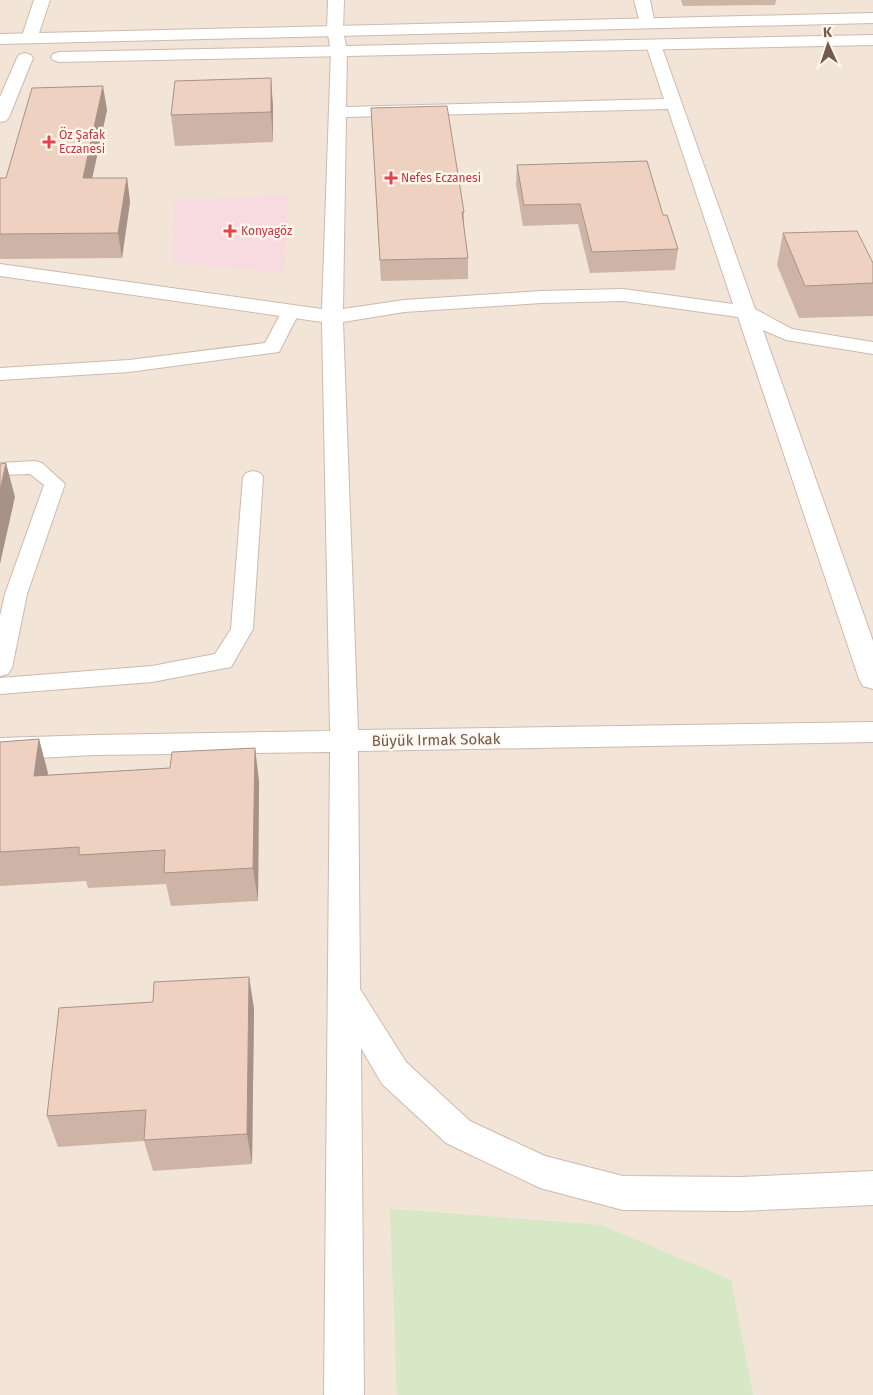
<svg xmlns="http://www.w3.org/2000/svg" width="873" height="1395" viewBox="0 0 873 1395" font-family="'Fira Sans',sans-serif">
  <style>
    .residential { fill: #f2e4d6 }
    .medical { fill: #f8dbe0 }
    .green { fill: #d6e8c6 }
    .lines { fill: none; stroke-linecap: round; stroke-linejoin: round }
    .service-casing { stroke: #cdbaae; stroke-width: 2 }
    .minor-casing { stroke: #cdbaae; stroke-width: 2 }
    .tertiary-casing { stroke: #cdbaae; stroke-width: 2 }
    .service { fill: #fff; fill-rule: evenodd }
    .minor { fill: #fff; fill-rule: evenodd }
    .tertiary { fill: #fff; fill-rule: evenodd }
    .wall { fill: #ceb4a6 }
    .shaded-wall { fill: #a79287 }
    .building { fill: #efd1c1; stroke: #a79287 }
    .health-dot { fill: #e0444e; stroke: #fef7ee; stroke-width: 2 }
    .labels { text-anchor: middle; dominant-baseline: central; stroke-width: 5; stroke-linejoin: round; paint-order: stroke }
    .far-health-label { font-size: 12px; fill: #be3a42; stroke: #fef7ee; text-anchor: start }
    .street-label { font-size: 15px; fill: #74594d; stroke: #fef7ee }
  </style>
  <rect width="100%" height="100%" fill="#fbf3e7"/>
  <rect class="residential" x="0" y="0" width="873" height="1395"/>
  <path class="medical" d="M288 195 284 273 172 262 174 201Z"/>
  <path class="green" d="M390 1209 601 1225 731 1280 753 1395H397Z"/>
  <g class="lines">
    <g class="service-casing">
      <g id="service">
        <path d="M291 306 297 307 300 311 279 352 129 372 0 380V368L129 360 265 343 282 311 285 307Z"/>
        <path d="M35 461 42 463 65 484 27 594 12 668 8 674 0 676V616L5 594 44 485 30 474 0 475V463Z"/>
        <path d="M253 471 260 473 263 477 253 629 231 667 152 682 0 694V678L152 666 215 654 231 629 243 477 246 473Z"/>
      </g>
    </g>
    <g class="minor-casing">
      <g id="minor">
        <path d="M34 0H50L37 39 35 42H23L21 39Z"/>
        <path d="M328 0H344L343 30 347 51 346 107 664 99 646 45 648 42H660L755 309 792 329 873 342V354L786 340 763 330 873 641V689L863 686 859 679 738 317 623 301 541 303 404 312 343 322 358 730 873 722V742L358 751 360 989 406 1062 470 1121 545 1156 623 1176 740 1177 873 1171V1205L740 1211 623 1210 540 1188 446 1143 382 1084 361 1048 364 1395H324L330 752 94 755 0 760V738L94 735 330 731 322 322 0 276V264L322 309 331 51 327 30ZM668 109 733 304 623 289 541 291 404 300 343 309 346 117Z"/>
        <path d="M634 0H650L655 24 653 27H641Z"/>
        <path d="M25 53 31 55 33 58 9 117 6 121 0 122V97L17 58 19 55Z"/>
      </g>
    </g>
    <g class="tertiary-casing">
      <g id="tertiary">
        <path d="M873 13V23L0 44V34Z"/>
        <path d="M873 35V45L59 62 53 60 51 57 53 54 59 52Z"/>
      </g>
    </g>
    <use href="#service" class="service"/>
    <use href="#minor" class="minor"/>
    <use href="#tertiary" class="tertiary"/>
  </g>
  <g class="wall">
    <path d="M681 0H776L775 5 683 6Z"/>
    <path d="M271 78 273 108V142L175 146 171 115Z"/>
    <path d="M371 108 464 212V230L468 258V279L381 281Z"/>
    <path d="M107 110 92 178H127L130 202 122 258 0 259V178H6Z"/>
    <path d="M517 165 663 215 678 249 675 270 590 273 578 224 523 226 516 185Z"/>
    <path d="M783 233 873 263V316L799 318 777 265Z"/>
    <path d="M39 739 48 775 170 768 255 748 259 782 258 901 171 906 166 884 88 888 86 881 0 886V742Z"/>
    <path d="M249 977 254 1009 252 1164 153 1171 144 1141 58 1147 47 1116 153 1002Z"/>
  </g>
  <g class="shaded-wall">
    <path d="M271 78 273 108V142L271 112Z"/>
    <path d="M103 86 107 110 87 202 83 178Z"/>
    <path d="M127 178 130 202 122 258 118 233Z"/>
    <path d="M6 463 15 497 0 564V490Z"/>
    <path d="M39 739 48 773 43 809 34 776Z"/>
    <path d="M255 748 259 782 258 901 253 868Z"/>
    <path d="M249 977 254 1009 252 1164 247 1134Z"/>
  </g>
  <g class="building">
    <path d="M271 78V112L171 115 175 81Z"/>
    <path d="M103 86 83 178H127L118 233 0 234V178H6L32 88Z"/>
    <path d="M447 106 464 212H462L468 258 380 260 371 108Z"/>
    <path d="M647 161 663 215H667L678 249 592 252 580 204 524 205 517 165Z"/>
    <path d="M857 231 873 263V283L805 286 783 233Z"/>
    <path d="M6 463 0 490V464Z"/>
    <path d="M39 739 34 776 170 768 172 752 255 748 253 868 164 873 165 850 79 855V847L0 852V742Z"/>
    <path d="M249 977 247 1134 144 1140 146 1110 47 1116 59 1008 153 1002 154 982Z"/>
  </g>
  <g class="health-dot">
    <path d="M46.5 134.5h5v5h5v5h-5v5h-5v-5h-5v-5h5z"/>
    <path d="M388.5 170.5h5v5h5v5h-5v5h-5v-5h-5v-5h5z"/>
    <path d="M227.5 223.5h5v5h5v5h-5v5h-5v-5h-5v-5h5z"/>
  </g>
  <g class="labels">
    <g class="far-health-label">
      <text x="59" y="135">Öz Şafak<tspan x="59" dy="14">Eczanesi</tspan></text>
      <text x="401" y="178">Nefes Eczanesi</text>
      <text x="241" y="231">Konyagöz</text>
    </g>
    <g class="street-label">
      <text transform="translate(436 740) rotate(-1)">Büyük Irmak Sokak</text>
    </g>
  </g>
  <g transform="translate(828 45) rotate(357)" stroke="#fef7ee" stroke-width="4" paint-order="stroke">
  <path d="M0-4L9 19L0 12L-9 19Z" fill="#74594d"/>
  <text y="-8" font-size="14" font-weight="bold" text-anchor="middle" fill="#74594d">K</text>
  </g>
</svg>
